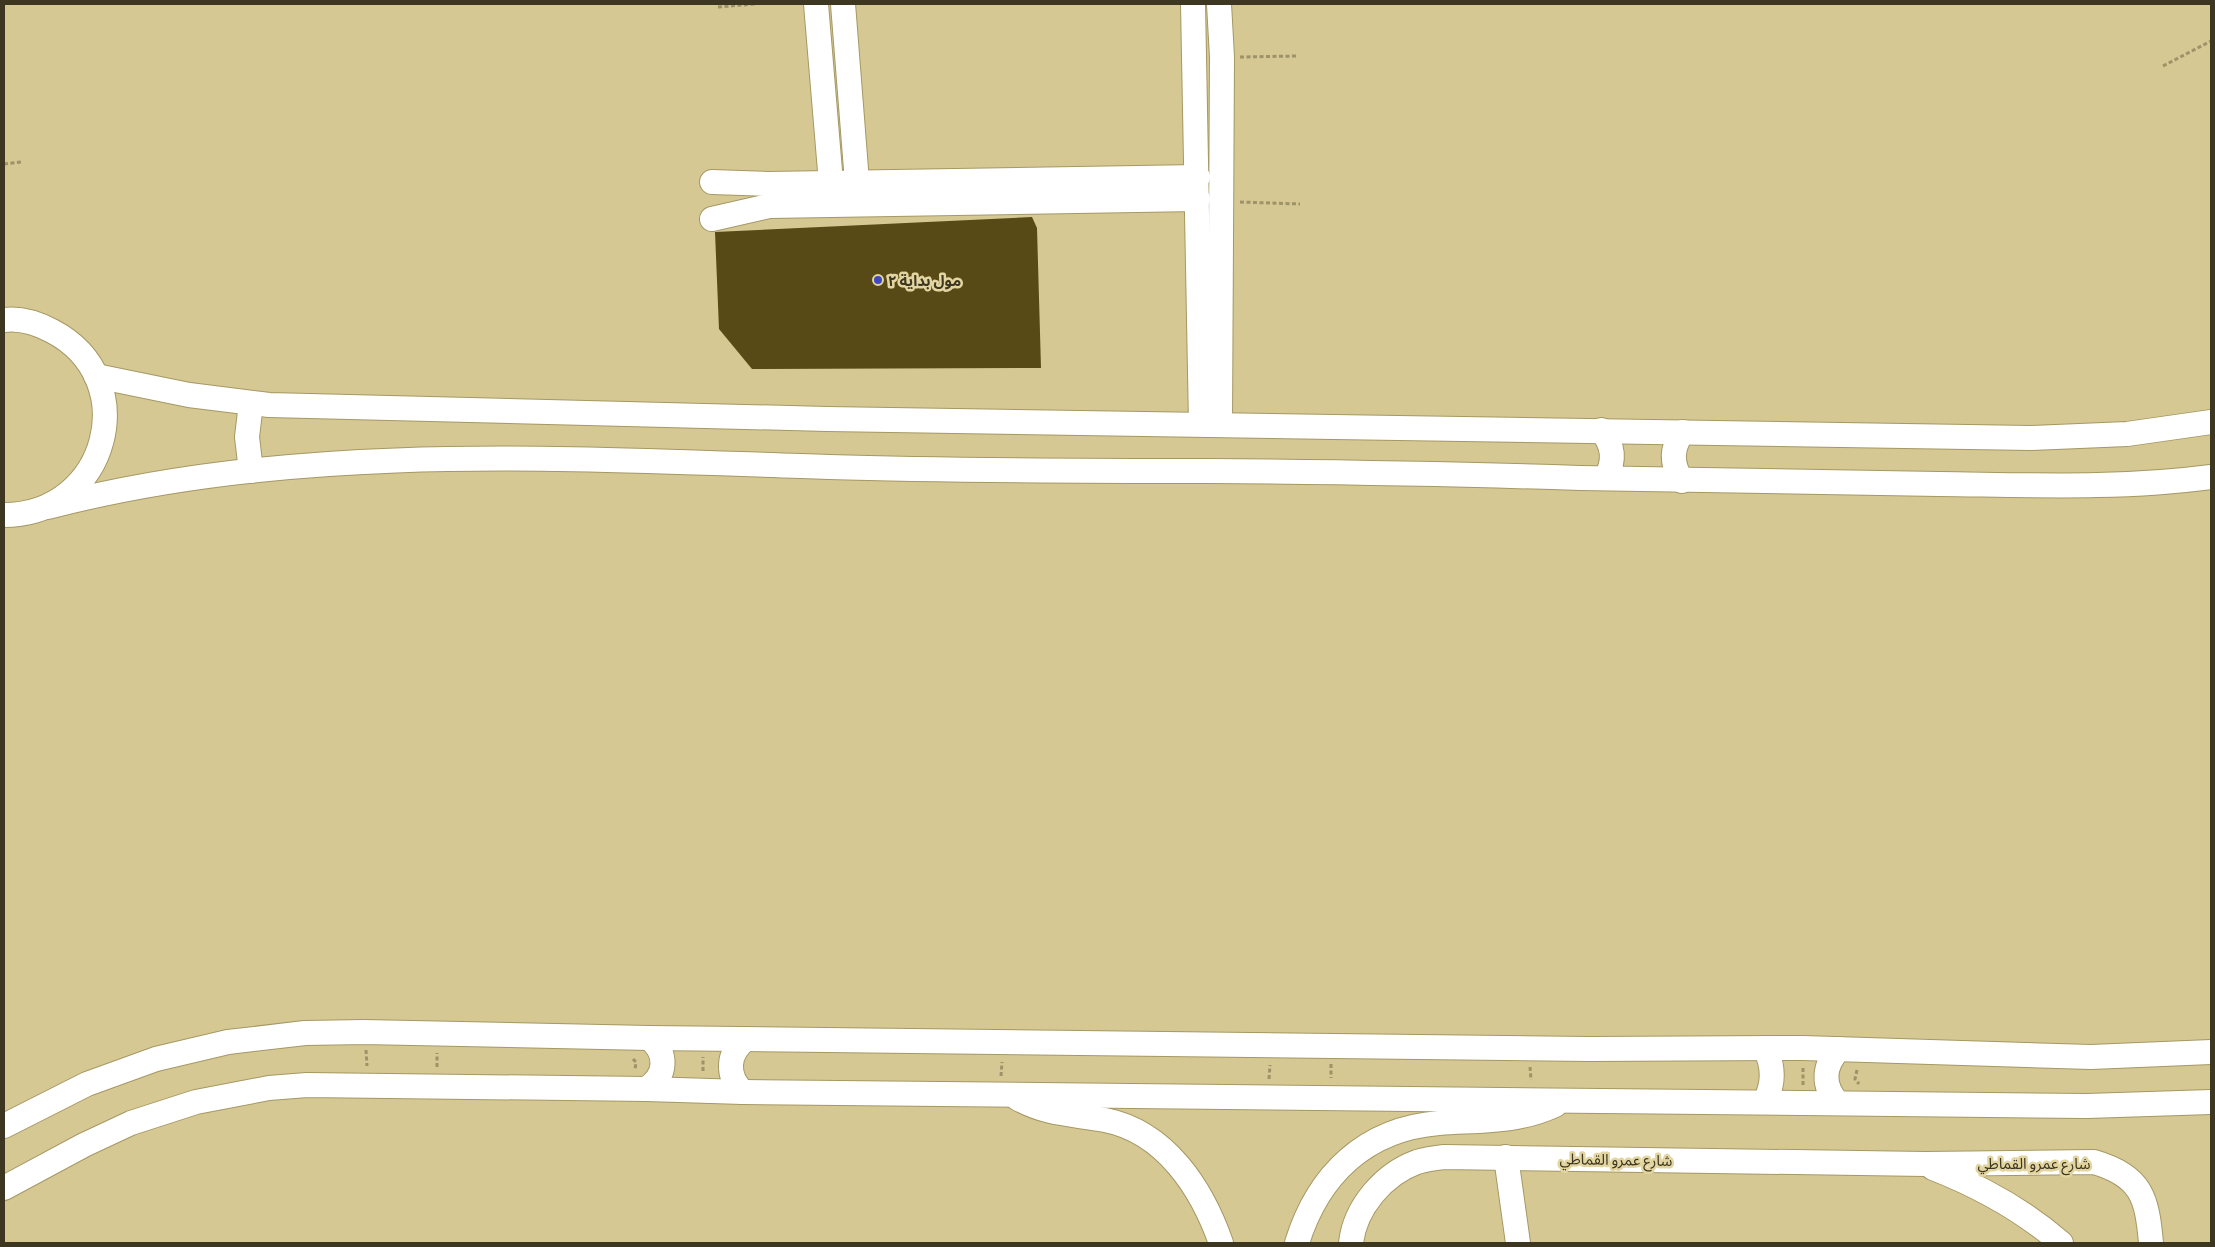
<svg xmlns="http://www.w3.org/2000/svg" width="2215" height="1247" viewBox="0 0 2215 1247" font-family="Commissioner,'Noto Sans Arabic',sans-serif">
  <style>
    .building { fill: #574a16 }
    .lines { fill: none; stroke-linecap: round; stroke-linejoin: round }
    .minor-casing { stroke: #a59864; stroke-width: 26 }
    .path { stroke: #9e9269; stroke-width: 3; stroke-dasharray: 4 2.5; stroke-linecap: butt }
    .minor { stroke: #fff; stroke-width: 24 }
    .poi-dot { fill: #4248bd; stroke: #e3d5a0; stroke-width: 2 }
    .labels { text-anchor: middle; dominant-baseline: central; stroke-width: 5; stroke-linejoin: round; paint-order: stroke }
    .poi-label { font-size: 15px; font-weight: bold; fill: #3d3722; stroke: #e3d5a0; text-anchor: start }
    .street-label { font-size: 15px; fill: #3d3722; stroke: #e3d5a0 }
  </style>
  <rect width="100%" height="100%" fill="#d6c893"/>
  <path class="building" d="M1032 217 1037 228 1041 368 752 369 719 329 715 232Z"/>
  <g class="lines">
    <g class="minor-casing">
      <g id="minor">
        <path d="M816 4 831 183"/>
        <path d="M843 4 857 182"/>
        <path d="M1193 4 1201 424"/>
        <path d="M1219 4 1222 57 1220 424"/>
        <path d="M712 182 768 184 1198 177"/>
        <path d="M712 219 769 206 1198 199"/>
        <path d="M4 320C20 318 37 323 52 331 144 379 108 515 4 515"/>
        <path d="M96 376 189 395 269 405 827 419 2031 438 2127 434 2211 422"/>
        <path d="M1601 430C1614 446 1615 460 1606 478"/>
        <path d="M251 471 247 437 251 403"/>
        <path d="M1682 481C1671 464 1671 448 1683 432"/>
        <path d="M48 507C299 441 572 459 829 467 956 471 1083 471 1210 471 1333 472 1457 474 1580 478 1700 481 1820 482 1939 484 2030 485 2121 489 2211 477"/>
        <path d="M646 1089C667 1076 668 1053 649 1038"/>
        <path d="M743 1092C726 1076 727 1053 746 1039"/>
        <path d="M1017 1098C1047 1115 1073 1114 1105 1120 1166 1132 1202 1189 1221 1243"/>
        <path d="M1765 1102C1774 1083 1774 1067 1765 1048"/>
        <path d="M1838 1103C1822 1086 1823 1066 1839 1049"/>
        <path d="M4 1126 87 1084 156 1059 228 1042 305 1033 364 1032 649 1038 1589 1049 1803 1048 2091 1057 2211 1052"/>
        <path d="M1506 1157 1518 1243"/>
        <path d="M1933 1168C1979 1186 2023 1210 2061 1243"/>
        <path d="M4 1188 84 1145 131 1123 196 1102 269 1088 307 1085 646 1089 743 1092 2087 1106 2211 1102"/>
        <path d="M1297 1243C1318 1175 1365 1129 1439 1123 1480 1120 1516 1123 1555 1105"/>
        <path d="M1351 1243C1355 1207 1384 1174 1417 1162 1426 1159 1435 1158 1444 1157L1925 1164 2094 1162C2142 1176 2147 1198 2151 1243"/>
      </g>
    </g>
    <g class="path">
      <path d="M718 7 755 4"/>
      <path d="M1240 57 1298 56"/>
      <path d="M2163 66 2211 41"/>
      <path d="M4 164 21 162"/>
      <path d="M1240 202 1300 204"/>
      <path d="M366 1050 367 1066"/>
      <path d="M633 1059 636 1062 635 1070"/>
      <path d="M1331 1064V1078"/>
      <path d="M437 1067V1053"/>
      <path d="M1530 1067 1531 1080"/>
      <path d="M1857 1070 1855 1079 1859 1084"/>
      <path d="M703 1071V1057"/>
      <path d="M1001 1076 1002 1062"/>
      <path d="M1269 1079 1270 1065"/>
      <path d="M1803 1085V1066"/>
    </g>
    <use href="#minor" class="minor"/>
  </g>
  <circle class="poi-dot" cx="878" cy="280" r="5"/>
  <g class="labels">
    <g class="poi-label">
      <text x="888" y="280">مول بداية ۲</text>
    </g>
    <g class="street-label">
      <text transform="translate(1616 1159) rotate(1)">شارع عمرو القماطي</text>
      <text x="2034" y="1163">شارع عمرو القماطي</text>
    </g>
  </g>
  <rect width="2215" height="1247" fill="none" stroke="#3d3722" stroke-width="10"/>
</svg>
